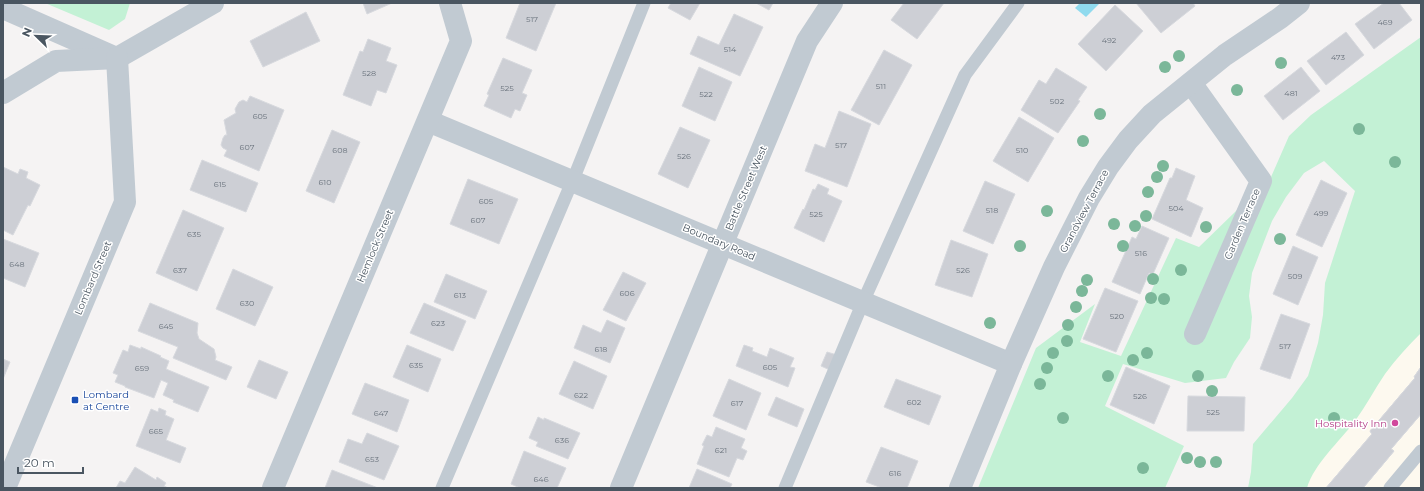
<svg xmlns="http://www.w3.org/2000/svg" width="1424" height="491" viewBox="0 0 1424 491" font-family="Montserrat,sans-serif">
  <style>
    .commercial { fill: #fdf9ef }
    .green { fill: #c3f1d5 }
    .water { fill: #90daee }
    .building { fill: #cdcfd5; stroke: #d7d9de }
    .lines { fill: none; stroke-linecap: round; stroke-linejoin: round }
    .lane { stroke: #c1cad2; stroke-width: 13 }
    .street { stroke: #c1cad2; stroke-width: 22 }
    .tree { fill: #7bb799 }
    .transit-dot { fill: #1a4fb4; stroke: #fff; stroke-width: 1.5 }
    .hotel-dot { fill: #d1479c; stroke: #fff; stroke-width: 1.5 }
    .labels { text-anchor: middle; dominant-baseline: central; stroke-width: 3; stroke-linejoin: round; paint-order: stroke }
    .number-label { font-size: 8px; fill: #6b747e }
    .street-label { font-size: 10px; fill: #4a5661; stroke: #fff }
    .transit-label { font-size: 10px; fill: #164399; stroke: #fff; text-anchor: start }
    .hotel-label { font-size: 10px; fill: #b23c85; stroke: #fff; text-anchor: end }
  </style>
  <rect width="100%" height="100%" fill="#f5f3f3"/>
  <path class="commercial" d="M1421 142V488H1266Z"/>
  <g class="green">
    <path d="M45 3H130L125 19 109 30Z"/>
    <path d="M1421 37V333C1408 346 1396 359 1385 374 1374 390 1366 406 1355 421 1340 441 1314 464 1307 488H1248L1251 472 1253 444 1292 398 1308 376 1318 343 1323 315 1325 283 1355 191 1324 161 1304 173 1286 197 1272 221 1252 273 1249 296 1252 317 1250 338 1234 362 1226 378 1185 383 1123 364 1105 406 1184 446 1165 488H978L1036 348 1095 304 1080 342 1121 356 1176 238 1199 247 1271 177 1289 136 1311 115Z"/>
  </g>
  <path class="water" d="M1080 3H1100L1086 17 1075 8Z"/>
  <g class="building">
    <path d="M363 3H392L367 14Z"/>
    <path d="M520 3H556L536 51 506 38Z"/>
    <path d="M671 3H700L690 20 668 8Z"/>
    <path d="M756 3H773L769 10Z"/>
    <path d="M904 3H944L917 39 891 20Z"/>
    <path d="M1136 3H1193L1195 6 1161 33Z"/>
    <path d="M1384 3H1399L1412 20 1374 49 1355 24Z"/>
    <path d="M1115 5 1143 31 1106 71 1078 44Z"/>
    <path d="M306 12 320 41 263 67 250 41Z"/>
    <path d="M734 14 763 27 740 76 690 54 698 36 719 45Z"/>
    <path d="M1346 32 1364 55 1326 85 1307 61Z"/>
    <path d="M368 39 391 48 386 61 397 65 386 93 377 90 371 106 343 95 360 51 363 52Z"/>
    <path d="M884 50 912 65 879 125 851 110Z"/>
    <path d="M503 58 532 70 522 93 527 95 520 111 515 109 511 118 484 106 489 95 487 94Z"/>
    <path d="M699 67 732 82 715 121 682 106Z"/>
    <path d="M1301 67 1320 91 1283 120 1264 96Z"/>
    <path d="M1056 68 1087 87 1078 100 1080 101 1058 133 1021 110 1039 80 1046 84Z"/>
    <path d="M250 96 284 110 259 171 224 156 227 150 223 148 221 145 223 138 225 135H227L224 120 236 113 235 109 239 102 243 100 247 102Z"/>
    <path d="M839 111 871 124 847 187 805 171 815 144 825 148Z"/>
    <path d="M1019 117 1054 138 1028 182 993 161Z"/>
    <path d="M680 127 710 140 688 188 658 174Z"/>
    <path d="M332 130 360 142 334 203 306 191Z"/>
    <path d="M202 160 258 183 246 212 190 190Z"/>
    <path d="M3 167 18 174 20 169 28 172 26 178 40 185 30 206 28 205 13 235 3 230Z"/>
    <path d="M1176 168 1195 176 1186 200 1203 208 1191 237 1152 219 1170 178H1172Z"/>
    <path d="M468 179 518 199 499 244 450 224Z"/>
    <path d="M1321 180 1347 193 1322 247 1296 235Z"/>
    <path d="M985 181 1015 194 993 244 963 231Z"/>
    <path d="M818 184 829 189 827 194 842 201 824 242 794 228 803 209 804 210 813 189 815 190Z"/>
    <path d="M183 210 224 228 197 291 156 273Z"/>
    <path d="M1142 226 1169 238 1153 274 1149 273 1140 294 1112 282 1132 237 1136 239Z"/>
    <path d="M3 239 39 253 25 287 3 278Z"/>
    <path d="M951 240 988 254 972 297 935 285Z"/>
    <path d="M1293 246 1318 257 1298 305 1273 294Z"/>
    <path d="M233 269 273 287 255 326 216 309Z"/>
    <path d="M623 272 646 283 626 321 603 310Z"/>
    <path d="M446 274 487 291 475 319 434 302Z"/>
    <path d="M1105 288 1138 301 1116 352 1083 339Z"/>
    <path d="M150 303 198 323 197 333 199 339 214 349 216 357 215 360 232 367 226 380 173 358 178 347 138 331Z"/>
    <path d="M424 303 466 321 453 351 410 333Z"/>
    <path d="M1281 314 1310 324 1290 379 1260 369Z"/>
    <path d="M607 320 625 328 610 363 574 348 583 325 601 333Z"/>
    <path d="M130 345 141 349V347L161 356 160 357 169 361 166 369 209 387 198 412 173 402 174 400 163 395 168 383 161 380 154 398 125 387V386L115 382 118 375 113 373 123 350 128 352Z"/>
    <path d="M407 345 441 359 428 392 393 377Z"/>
    <path d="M744 345 753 348 752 351 767 357 770 348 794 358 790 367 795 368 788 387 736 366Z"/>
    <path d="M827 352 837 355 830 370 821 366Z"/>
    <path d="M3 359 10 362 3 379Z"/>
    <path d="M259 360 288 372 276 399 247 387Z"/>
    <path d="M574 361 607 376 593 409 559 394Z"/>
    <path d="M1126 367 1170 386 1154 424 1110 405Z"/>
    <path d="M1421 367V414L1391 449 1394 451 1363 488H1326L1372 434 1370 431 1415 378 1414 377Z"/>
    <path d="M1421 367V414L1391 449 1394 451 1363 488H1326L1372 434 1370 431 1415 378 1414 377Z"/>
    <path d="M729 379 761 393 746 430 713 416Z"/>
    <path d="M896 379 941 396 929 425 884 407Z"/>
    <path d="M365 383 409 400 397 432 352 414Z"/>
    <path d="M1188 396 1245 397 1244 431H1187Z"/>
    <path d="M776 397 804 409 797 427 768 415Z"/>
    <path d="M159 408 166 411 165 415 174 419 166 440 186 448 180 463 136 446 151 409 158 412Z"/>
    <path d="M538 417 544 420V418L580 433 568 459 536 446 538 442 529 438Z"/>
    <path d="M716 427 745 439 741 448 747 451 743 460 737 458 729 477 697 464 704 446 702 445 707 435 712 437Z"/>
    <path d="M367 433 399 446 384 480 339 462 348 439 362 444Z"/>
    <path d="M881 447 918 461 907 488H882L866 482Z"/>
    <path d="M524 451 566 468 557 488H520L511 484Z"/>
    <path d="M135 467 156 480 157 477 166 483 164 486 168 488H116L120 481 125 483Z"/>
    <path d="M697 469 732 484 730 488H689Z"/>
    <path d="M332 470 378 488H325Z"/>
  </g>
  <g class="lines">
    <g class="lane">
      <path d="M442 488 577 170 644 3"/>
      <path d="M785 488 863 302 965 75 1018 3"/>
      <path d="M1390 488 1421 451"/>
    </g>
    <g class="street">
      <path d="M3 8 112 56"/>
      <path d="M1191 83 1261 181 1195 334"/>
      <path d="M3 93 56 61 117 58 213 3"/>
      <path d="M428 121 1011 364"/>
      <path d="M5 488 125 202 117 58"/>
      <path d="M273 488 461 41 450 3"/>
      <path d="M621 488 807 41 832 3"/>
      <path d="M960 488 1011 364 1054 267 1089 198 1108 167 1128 140 1152 114 1225 55 1280 18 1299 3"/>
    </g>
  </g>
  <g class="tree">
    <circle cx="1179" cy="56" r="6"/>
    <circle cx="1281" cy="63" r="6"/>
    <circle cx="1165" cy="67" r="6"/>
    <circle cx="1237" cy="90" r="6"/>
    <circle cx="1100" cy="114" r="6"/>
    <circle cx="1359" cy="129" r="6"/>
    <circle cx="1083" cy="141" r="6"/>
    <circle cx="1395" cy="162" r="6"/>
    <circle cx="1163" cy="166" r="6"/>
    <circle cx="1157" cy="177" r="6"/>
    <circle cx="1148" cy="192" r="6"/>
    <circle cx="1047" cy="211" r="6"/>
    <circle cx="1146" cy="216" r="6"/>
    <circle cx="1114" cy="224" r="6"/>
    <circle cx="1135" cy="226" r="6"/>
    <circle cx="1206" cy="227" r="6"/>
    <circle cx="1280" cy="239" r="6"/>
    <circle cx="1020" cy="246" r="6"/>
    <circle cx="1123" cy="246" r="6"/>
    <circle cx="1181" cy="270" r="6"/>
    <circle cx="1153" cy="279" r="6"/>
    <circle cx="1087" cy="280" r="6"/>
    <circle cx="1082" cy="291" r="6"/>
    <circle cx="1151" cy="298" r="6"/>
    <circle cx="1164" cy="299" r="6"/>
    <circle cx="1076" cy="307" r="6"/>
    <circle cx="990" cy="323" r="6"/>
    <circle cx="1068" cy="325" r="6"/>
    <circle cx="1067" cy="341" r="6"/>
    <circle cx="1053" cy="353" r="6"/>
    <circle cx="1147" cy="353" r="6"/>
    <circle cx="1133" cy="360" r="6"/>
    <circle cx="1047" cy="368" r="6"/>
    <circle cx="1108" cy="376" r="6"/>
    <circle cx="1198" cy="376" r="6"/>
    <circle cx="1040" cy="384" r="6"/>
    <circle cx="1212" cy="391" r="6"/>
    <circle cx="1063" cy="418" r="6"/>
    <circle cx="1334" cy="418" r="6"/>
    <circle cx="1187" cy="458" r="6"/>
    <circle cx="1200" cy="462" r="6"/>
    <circle cx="1216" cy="462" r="6"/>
    <circle cx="1143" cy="468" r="6"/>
  </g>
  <rect class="transit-dot" x="71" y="396" width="8" height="8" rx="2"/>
  <circle class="hotel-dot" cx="1395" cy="423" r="4"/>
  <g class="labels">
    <g class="number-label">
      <text x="532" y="19">517</text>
      <text x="1385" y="22">469</text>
      <text x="1109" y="40">492</text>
      <text x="730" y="49">514</text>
      <text x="1338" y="57">473</text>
      <text x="369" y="73">528</text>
      <text x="881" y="86">511</text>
      <text x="507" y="88">525</text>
      <text x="1291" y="93">481</text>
      <text x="706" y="94">522</text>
      <text x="1057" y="101">502</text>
      <text x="260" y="116">605</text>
      <text x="841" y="145">517</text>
      <text x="247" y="147">607</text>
      <text x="340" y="150">608</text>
      <text x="1022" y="150">510</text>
      <text x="684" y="156">526</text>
      <text x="325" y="182">610</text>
      <text x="220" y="184">615</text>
      <text x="486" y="201">605</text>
      <text x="1176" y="208">504</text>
      <text x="992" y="210">518</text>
      <text x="1321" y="213">499</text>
      <text x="816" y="214">525</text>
      <text x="478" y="220">607</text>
      <text x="194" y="234">635</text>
      <text x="1141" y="253">516</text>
      <text x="17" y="264">648</text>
      <text x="180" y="270">637</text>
      <text x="963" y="270">526</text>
      <text x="1295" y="276">509</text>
      <text x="627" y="293">606</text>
      <text x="460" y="295">613</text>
      <text x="247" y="303">630</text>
      <text x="1117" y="316">520</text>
      <text x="438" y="323">623</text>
      <text x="166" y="326">645</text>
      <text x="1285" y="346">517</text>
      <text x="601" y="349">618</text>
      <text x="416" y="365">635</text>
      <text x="770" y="367">605</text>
      <text x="142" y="368">659</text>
      <text x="581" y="395">622</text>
      <text x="1140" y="396">526</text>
      <text x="914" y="402">602</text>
      <text x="737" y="403">617</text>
      <text x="1213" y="412">525</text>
      <text x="381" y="413">647</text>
      <text x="156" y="431">665</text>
      <text x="562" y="440">636</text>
      <text x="721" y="450">621</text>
      <text x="372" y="459">653</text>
      <text x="895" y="473">616</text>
      <text x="541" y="479">646</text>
    </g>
    <g class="street-label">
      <text transform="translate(746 188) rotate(-67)">Battle Street West</text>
      <text transform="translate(1084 211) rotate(-62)">Grandview Terrace</text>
      <text transform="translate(1242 224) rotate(-67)">Garden Terrace</text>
      <text transform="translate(719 242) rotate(23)">Boundary Road</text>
      <text transform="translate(375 246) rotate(-67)">Hemlock Street</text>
      <text transform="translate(93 278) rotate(-67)">Lombard Street</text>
    </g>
    <g class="transit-label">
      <text x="83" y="394">Lombard<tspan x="83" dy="12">at Centre</tspan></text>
    </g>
    <g class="hotel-label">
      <text x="1387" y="423">Hospitality Inn</text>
    </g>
  </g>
  <rect width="1424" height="491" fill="none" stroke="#4a5661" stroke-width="8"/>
  <g transform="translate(36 36) rotate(293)" stroke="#ffffff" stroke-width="3" paint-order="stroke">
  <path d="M0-3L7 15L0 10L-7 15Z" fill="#4a5661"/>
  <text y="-6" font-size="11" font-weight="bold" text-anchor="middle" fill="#4a5661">N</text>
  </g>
  <path d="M18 467v6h65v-6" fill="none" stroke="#4a5661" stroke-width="2"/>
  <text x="24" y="467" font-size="12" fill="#4a5661" stroke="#ffffff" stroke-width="3" paint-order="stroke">20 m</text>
</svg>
